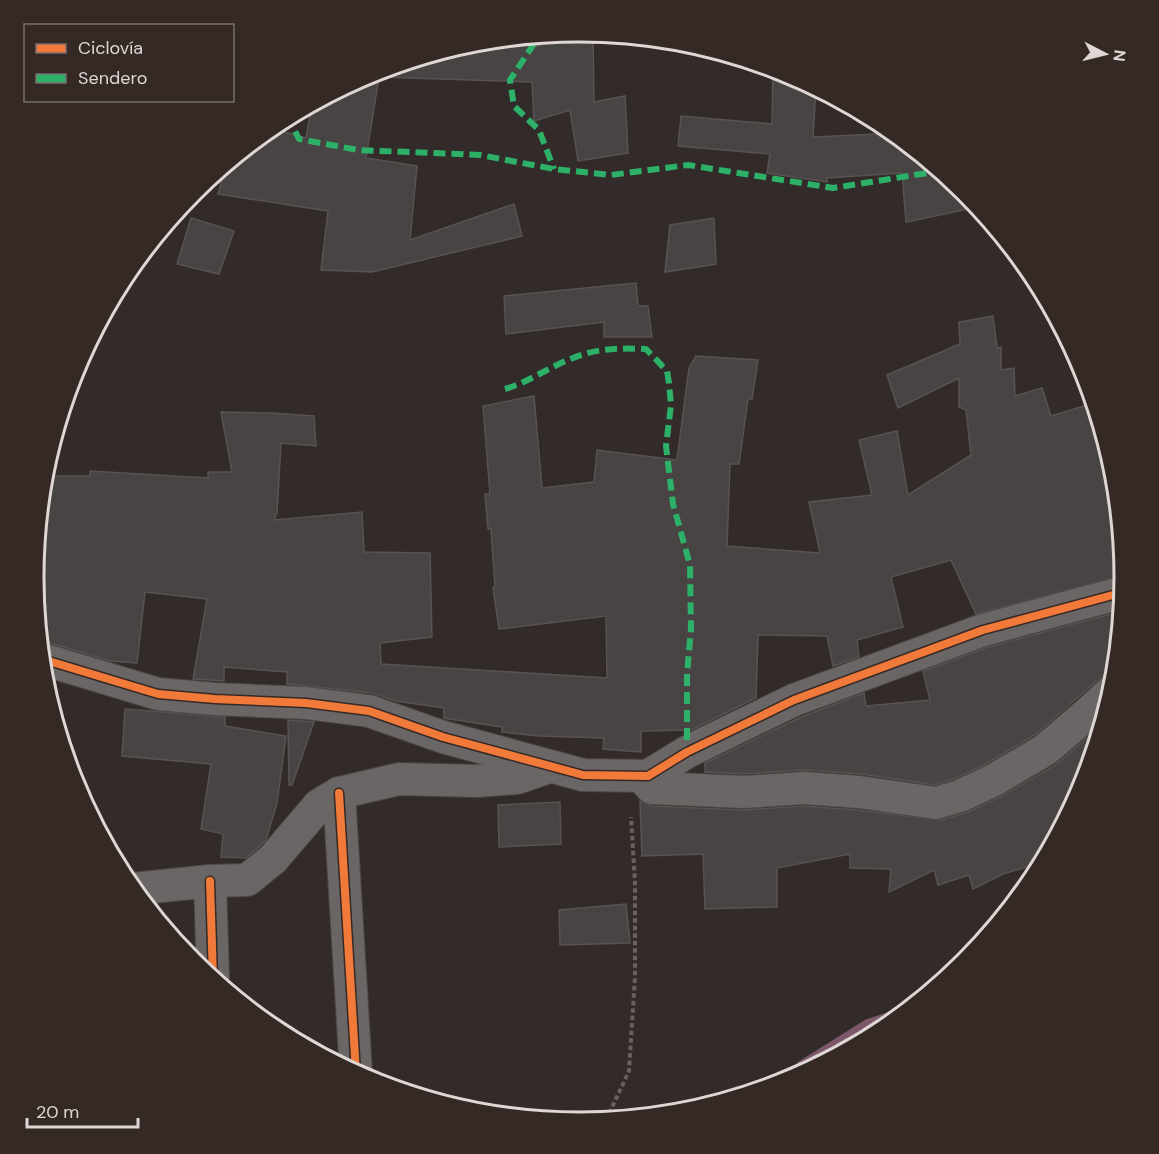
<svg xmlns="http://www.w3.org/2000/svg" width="1159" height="1154" viewBox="0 0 1159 1154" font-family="'DM Sans',sans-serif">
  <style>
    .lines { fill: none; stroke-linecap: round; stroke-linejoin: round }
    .stream { stroke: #7d586a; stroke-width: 10 }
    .building { fill: #494444; stroke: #585353; stroke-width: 1.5 }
    .street-casing { stroke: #4d4745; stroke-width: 34 }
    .path { stroke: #676261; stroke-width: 4; stroke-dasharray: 4.5 3; stroke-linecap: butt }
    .street { stroke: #6b6666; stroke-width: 32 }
    .quiet { stroke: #2db169; stroke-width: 6; stroke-dasharray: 12 6; stroke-linecap: butt }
    .cycleway-casing { stroke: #352926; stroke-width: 11 }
    .cycleway { stroke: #f17a3a; stroke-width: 8 }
    .rim { fill: none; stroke: #ded7d4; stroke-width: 3 }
  </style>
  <rect width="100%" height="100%" fill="#322b2a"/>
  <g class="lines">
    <path class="stream" d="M796 1077 801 1066 868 1024 905 1012"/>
  </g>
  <g class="building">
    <path d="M593 33 594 102 625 96 628 153 578 161 570 110 534 121 532 82 379 77 366 158 417 166 410 240 514 204 522 236 372 272 321 270 328 211 218 194 226 165 271 128 306 138 312 104 371 73 473 42 541 46V39Z"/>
    <path d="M773 68 789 73 816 88 813 137 878 134 897 135 965 192 978 207 906 222 902 173 827 178V182L767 173 770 154 678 146 681 116 772 124Z"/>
    <path d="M191 218 234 231 219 274 177 264Z"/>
    <path d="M714 218 716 264 665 272 670 225Z"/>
    <path d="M636 283 638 306H648L652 337H604V322L506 334 504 296Z"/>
    <path d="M993 316 997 348 1001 347V370L1014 368 1015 396 1042 388 1051 416 1094 403 1115 471 1125 575 976 614 951 560 891 577 903 627 857 640 859 657 833 666 827 636 758 635 756 698 691 730 641 731V752L603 749 604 738 539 736 502 732V727L444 718V708L396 701 372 693 287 684V672L224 667V681L193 679 207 599 145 592 137 663 110 661 47 642 40 641 35 585 44 476H90V471L208 478V472H232L221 412 271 413 314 416 316 446 281 443 277 513 274 520 362 512 364 552 430 553 432 637 380 643 381 664 607 678 606 616 499 629 493 588 495 587 491 529H488L485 494H490L483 406 534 396 542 488 594 482 597 450 677 460 689 368 696 356 758 360 752 399H748L739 464H730L727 546 820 553 809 502 872 495 859 440 897 431 908 495 971 455 966 410 959 407V378L898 408 887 375 960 344 959 322Z"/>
    <path d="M1122 611 1116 673H1108L1101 677 1035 735 986 764 954 779 935 785 861 774 805 770 744 774 705 772V763L801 717 864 693 866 706 930 700 923 671 988 647Z"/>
    <path d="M125 709 225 717V726L286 736 277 803 266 840 260 846 246 858 221 857 223 834 201 829 211 764 122 756Z"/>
    <path d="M288 720 314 722 292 785H289Z"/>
    <path d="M1102 725 1083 786 1043 862 1003 874 973 889 969 875 938 885 934 870 889 892 891 869 850 868V854L777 868V907L705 909 703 854 642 856 640 801 651 806 743 810 804 806 857 810 941 820 968 812 1002 796 1054 766Z"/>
    <path d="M560 802 561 844 499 847 498 805Z"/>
    <path d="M626 904 630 943 560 945 559 910Z"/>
  </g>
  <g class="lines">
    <g class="street-casing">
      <g id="street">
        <path d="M42 659 158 694 215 699 306 703 369 711 443 737 583 775 648 776 687 752 794 700 983 630 1124 592"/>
        <path d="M641 776 652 788 744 792 804 788 859 792 936 803 960 796 994 780 1045 750 1087 714 1113 690"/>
        <path d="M339 793 356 1073"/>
        <path d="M210 881 213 978"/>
        <path d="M133 889 210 881 247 880 273 859 319 805 339 793 399 779 477 781 517 778 549 767"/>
      </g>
    </g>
    <path class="path" d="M606 1120 629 1071 635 977V882L631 817"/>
    <use href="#street" class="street"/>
    <g class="quiet">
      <path d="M519 37 535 42 510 80 514 106 539 130 554 169"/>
      <path d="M284 119 290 121 299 139 358 150 480 155 554 169 611 175 688 165 833 188 940 171"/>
      <path d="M505 389C529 382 549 367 573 358 597 348 621 348 646 349L667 371 669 383 671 405 666 446 673 504 690 565 691 629 687 674V752"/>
    </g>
    <g class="cycleway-casing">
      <g id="cycleway">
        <path d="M42 659 158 694 215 699 306 703 369 711 443 737 583 775 648 776 687 752 794 700 983 630 1124 592"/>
        <path d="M339 793 356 1073"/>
        <path d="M210 881 213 978"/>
      </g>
    </g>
    <use href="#cycleway" class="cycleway"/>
  </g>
  <path d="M0 0H1159V1154H0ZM44 577a535 535 0 1 1 1070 0a535 535 0 1 1-1070 0Z" fill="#352926" fill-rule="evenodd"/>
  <path class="rim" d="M44 577a535 535 0 1 1 1070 0a535 535 0 1 1-1070 0Z"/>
  <rect x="24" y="24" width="210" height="78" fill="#352926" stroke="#796f6c" stroke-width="1.5"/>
  <rect x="36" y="44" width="30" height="9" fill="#f17a3a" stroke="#796f6c" stroke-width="1.5"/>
  <text x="78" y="54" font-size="18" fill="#ded7d4">Ciclovía</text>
  <rect x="36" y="74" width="30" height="9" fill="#2db169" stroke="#796f6c" stroke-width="1.5"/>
  <text x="78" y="84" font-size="18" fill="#ded7d4">Sendero</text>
  <g transform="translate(1105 54) rotate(97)" stroke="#352926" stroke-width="4.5" paint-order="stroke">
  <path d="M0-4.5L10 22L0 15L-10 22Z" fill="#ded7d4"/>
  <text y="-9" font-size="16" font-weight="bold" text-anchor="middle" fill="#ded7d4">N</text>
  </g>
  <path d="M27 1118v9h111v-9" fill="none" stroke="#ded7d4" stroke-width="3"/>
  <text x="36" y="1118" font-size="18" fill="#ded7d4" stroke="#352926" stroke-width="4.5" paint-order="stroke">20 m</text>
</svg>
